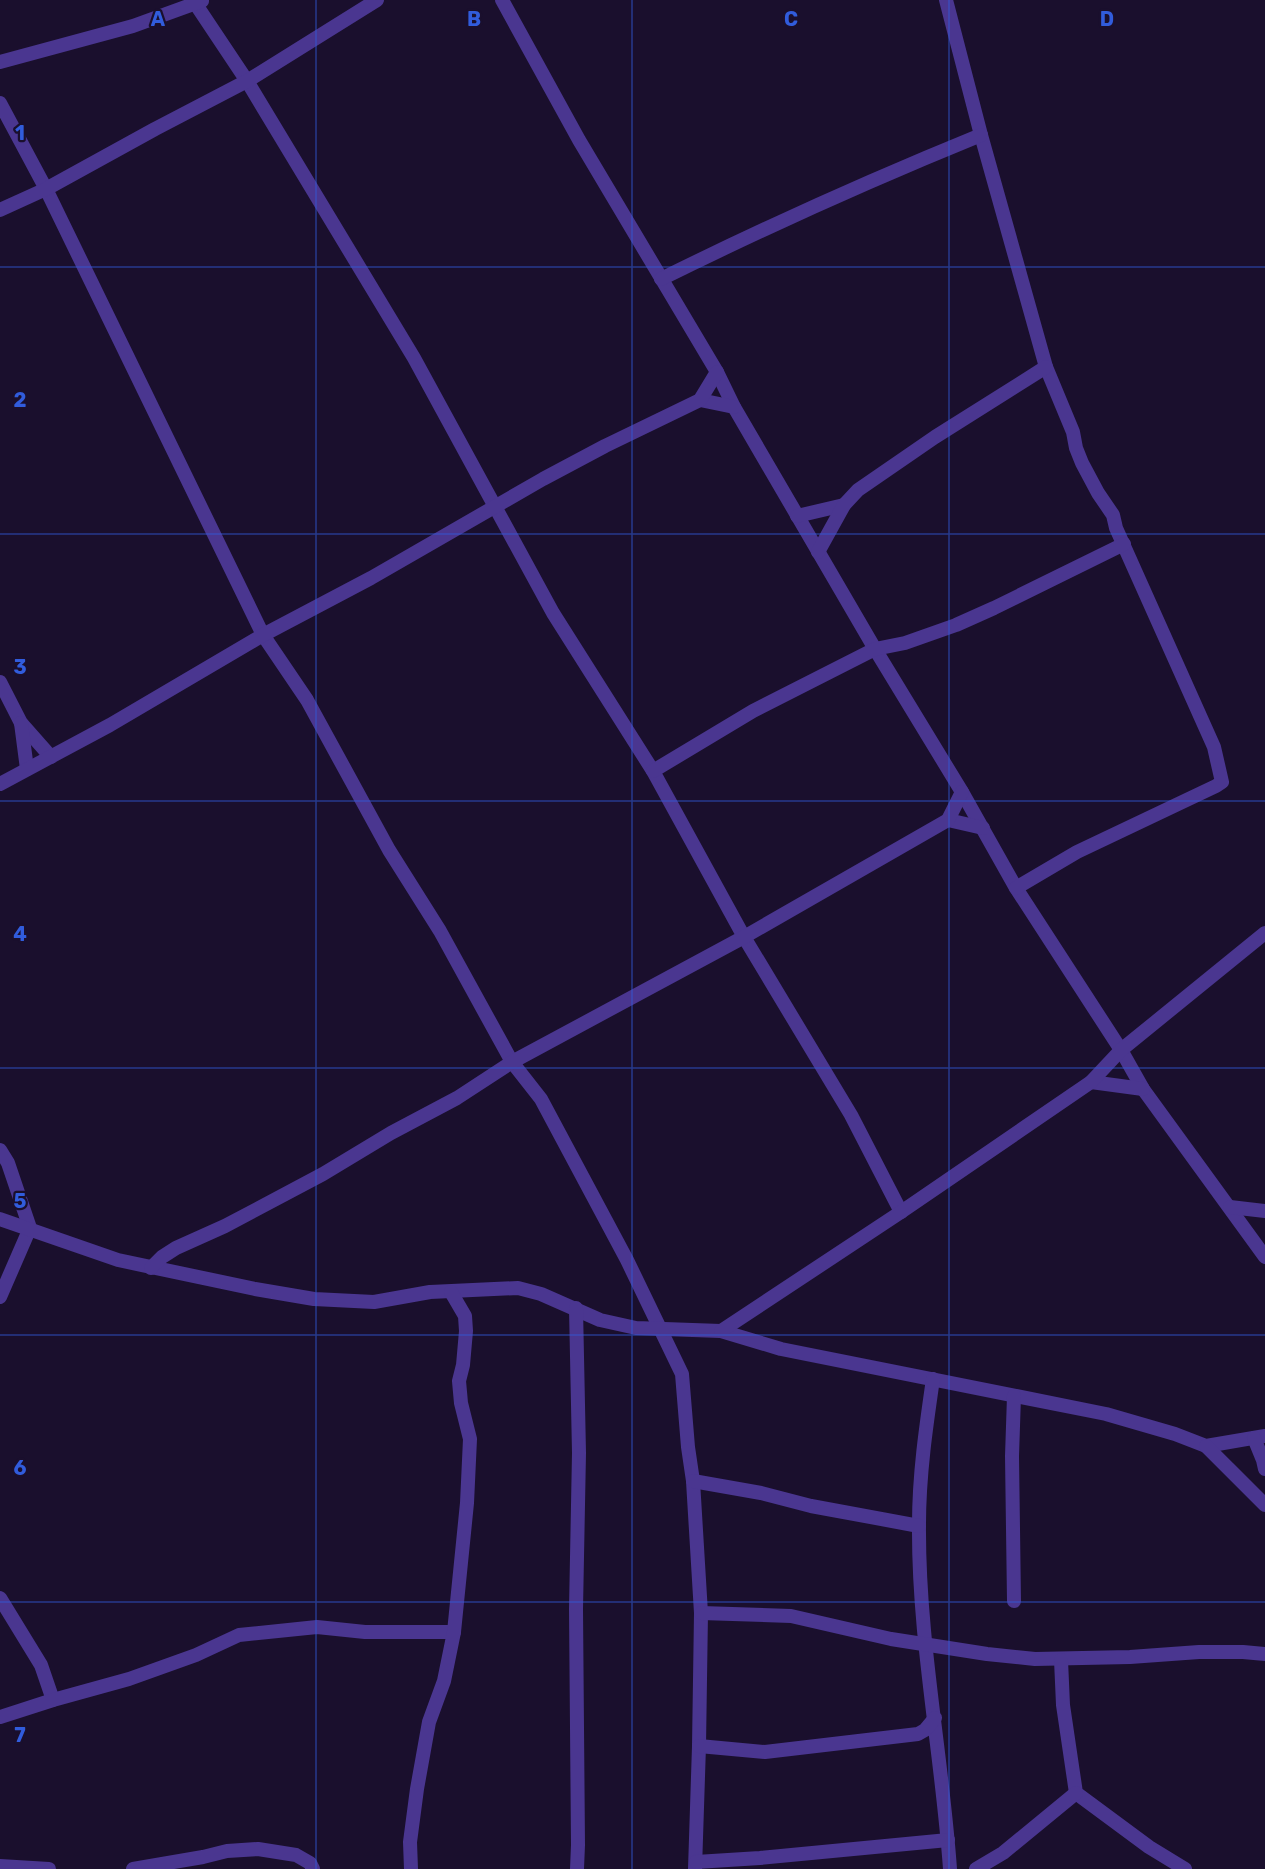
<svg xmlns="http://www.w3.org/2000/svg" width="1265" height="1869" viewBox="0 0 1265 1869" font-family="Rubik,sans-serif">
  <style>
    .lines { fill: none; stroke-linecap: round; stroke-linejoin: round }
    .minor { stroke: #4a3690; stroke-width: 14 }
    .grid { fill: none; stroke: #315cdc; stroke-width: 1.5; stroke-opacity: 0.55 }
    .grid-label { font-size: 20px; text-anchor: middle; font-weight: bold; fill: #315cdc; stroke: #1a0f2d; stroke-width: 4.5; stroke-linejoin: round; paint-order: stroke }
  </style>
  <rect width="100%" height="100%" fill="#1a0f2d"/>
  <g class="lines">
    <g class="minor">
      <path d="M502 0 579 140 717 372 734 407 875 649 962 792 1016 888 1121 1050 1143 1089 1265 1257"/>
      <path d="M946 0 981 135 1046 367 1073 432 1076 448 1082 463 1098 493 1113 515 1116 528 1214 747 1222 782 1216 786 1077 852 1016 888"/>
      <path d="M195 3 247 81 414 358 553 613 653 771 744 937 851 1115 901 1212"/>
      <path d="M0 62 133 26 202 1"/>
      <path d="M0 103 46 189 263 635 307 700 389 850 440 931 512 1062 541 1099 627 1260 682 1374 688 1447 693 1481 701 1613 699 1746 695 1869"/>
      <path d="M0 210 46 189 155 129 247 81 377 0"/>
      <path d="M661 279C766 227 873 179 981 135"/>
      <path d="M700 400 734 407"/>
      <path d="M797 516 844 505"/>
      <path d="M818 552 844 505 858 490 935 437 1046 367"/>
      <path d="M0 682 21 723 51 757"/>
      <path d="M21 723 27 769"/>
      <path d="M653 771 753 711 875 649 905 643 956 625 994 608 1124 544"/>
      <path d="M0 784 110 725 263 635 371 578 543 479 605 446 700 400 717 372"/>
      <path d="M948 820 983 828"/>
      <path d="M1091 1082 1143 1089"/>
      <path d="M0 1150 8 1163 30 1228 0 1297"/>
      <path d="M1230 1207 1265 1211"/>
      <path d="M0 1219 118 1260 255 1289 314 1299 374 1302 430 1292 518 1288 541 1294 600 1320 636 1328 721 1331 781 1349 1106 1414 1175 1434 1206 1446 1265 1436"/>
      <path d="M151 1268 162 1257 176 1248 225 1226 323 1174 391 1133 457 1098 512 1062 744 937 948 820 962 792"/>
      <path d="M576 1308 579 1453 576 1609 578 1845 577 1869"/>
      <path d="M721 1331 901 1212 1091 1082 1121 1050 1265 933"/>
      <path d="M933 1379C926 1427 919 1475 919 1524 918 1639 942 1754 950 1869"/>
      <path d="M1014 1396 1012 1456 1014 1601"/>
      <path d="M1254 1438 1263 1460 1265 1469"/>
      <path d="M1206 1446 1265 1505"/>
      <path d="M693 1481 761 1493 811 1506 919 1526"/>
      <path d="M0 1598 41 1665 53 1700"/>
      <path d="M701 1613 791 1616 891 1639 987 1654 1035 1659 1130 1657 1199 1652H1243L1265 1654"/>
      <path d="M1061 1660 1063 1705 1076 1793 1149 1847 1185 1869"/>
      <path d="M0 1717 53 1700 129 1679 196 1655 239 1635 317 1627 365 1632H454"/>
      <path d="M699 1746 765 1752 918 1734 925 1730 935 1718"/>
      <path d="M696 1862 760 1858 948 1840"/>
      <path d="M0 1866 49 1869"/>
      <path d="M133 1869 203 1857 227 1851 258 1849 296 1855 310 1863 313 1869"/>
      <path d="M411 1869 410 1842 417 1789 429 1722 444 1681 454 1632 467 1503 470 1439 461 1403 459 1381 463 1365 466 1331 465 1316 451 1292"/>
      <path d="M976 1869 1003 1853 1076 1793"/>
    </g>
  </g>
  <path class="grid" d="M316 0V1869M632 0V1869M949 0V1869M0 267H1265M0 534H1265M0 801H1265M0 1068H1265M0 1335H1265M0 1602H1265"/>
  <g class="grid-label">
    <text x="158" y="26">A</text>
    <text x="474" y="26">B</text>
    <text x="791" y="26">C</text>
    <text x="1107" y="26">D</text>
    <text x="20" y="140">1</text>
    <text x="20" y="407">2</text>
    <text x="20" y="674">3</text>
    <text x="20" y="941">4</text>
    <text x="20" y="1208">5</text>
    <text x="20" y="1475">6</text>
    <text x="20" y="1742">7</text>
  </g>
</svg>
